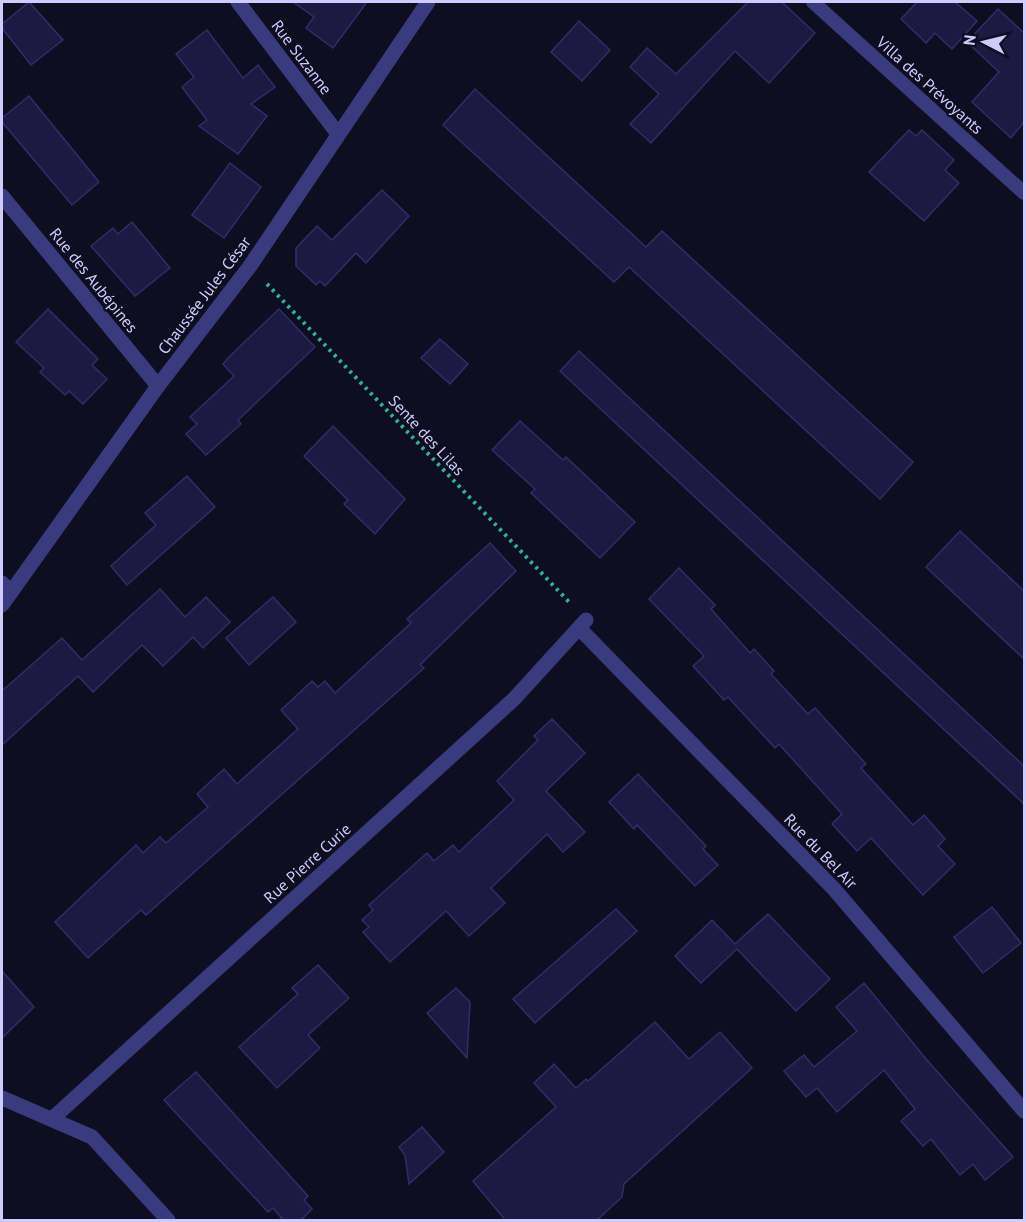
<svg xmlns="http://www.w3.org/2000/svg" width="1026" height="1222" viewBox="0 0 1026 1222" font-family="'PT Sans',sans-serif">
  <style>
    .building { fill: #1e1940; stroke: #332c6c; stroke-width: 1.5 }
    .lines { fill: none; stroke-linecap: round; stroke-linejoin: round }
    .path { stroke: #2fb09d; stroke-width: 4; stroke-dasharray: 3 4.5; stroke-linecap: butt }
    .service { stroke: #383c7e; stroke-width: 14 }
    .minor { stroke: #383c7e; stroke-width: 15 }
    .tertiary { stroke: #383c7e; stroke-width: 15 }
    .labels { text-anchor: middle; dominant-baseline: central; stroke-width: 4.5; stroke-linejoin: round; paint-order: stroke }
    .street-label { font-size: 16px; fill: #ceccfe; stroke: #0f0d20 }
  </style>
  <rect width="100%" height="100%" fill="#0f0d20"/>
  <g class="building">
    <path d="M29 2 63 40 31 65 2 28V24Z"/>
    <path d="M293 2H367L333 48 306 28 314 17Z"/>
    <path d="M748 2H782L815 33 769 83 735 51 651 143 630 124 659 94 630 67 647 48 676 74Z"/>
    <path d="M917 2H955L977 21 952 49 935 33 926 43 901 19Z"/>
    <path d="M998 9 1024 33V122L1011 138 972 102 999 72 967 42Z"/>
    <path d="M579 21 610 50 582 81 551 52Z"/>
    <path d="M207 30 243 78 258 65 275 87 251 104 267 116 238 154 199 126 207 120 182 87 194 77 176 54Z"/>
    <path d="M475 89 646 247 662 231 913 462 880 499 629 267 614 282 443 125Z"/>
    <path d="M29 96 99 182 72 205 2 122V118Z"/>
    <path d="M909 130 916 136 922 130 954 160 945 170 959 183 924 221 869 172Z"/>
    <path d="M230 163 261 187 224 238 192 215Z"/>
    <path d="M382 190 409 216 366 263 356 253 325 286 320 281 316 285 296 266V248L317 226 332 240Z"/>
    <path d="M132 222 170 268 135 296 91 246 113 228 118 234Z"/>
    <path d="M48 309 98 359 92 365 107 379 83 404 69 391 65 395 40 372 44 368 16 342Z"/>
    <path d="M279 309 315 347 238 420 241 424 206 455 186 434 197 424 190 417 234 376 223 364 229 357Z"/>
    <path d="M440 339 468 364 450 384 421 358Z"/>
    <path d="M579 351 1024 766V804L560 371Z"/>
    <path d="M520 421 563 460 566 457 635 522 600 558 531 493 535 489 492 450Z"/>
    <path d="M333 426 405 499 375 534 344 504 348 500 304 456Z"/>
    <path d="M187 476 215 507 127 585 111 566 156 525 145 513Z"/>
    <path d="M960 531 1024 591V659L926 567Z"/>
    <path d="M490 543 516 571 420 665 424 668 146 915 141 910 88 958 55 922 136 845 143 853 160 837 166 843 208 807 197 794 224 769 237 784 298 729 281 710 312 681 318 687 325 681 335 693 411 623 407 619Z"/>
    <path d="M679 568 715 605 711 609 750 653 754 649 774 671 771 674 808 714 815 708 866 764 861 768 913 825 924 815 945 839 938 846 955 864 923 895 871 838 857 851 832 824 842 814 779 744 775 748 728 697 724 700 693 666 704 656 649 599Z"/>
    <path d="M160 589 185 617 206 597 230 622 203 648 193 637 163 666 142 645 93 692 78 676 2 745V691L62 638 82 660Z"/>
    <path d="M273 597 296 622 249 665 226 638Z"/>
    <path d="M552 719 585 753 546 791 585 832 563 852 547 834 491 888 505 903 469 936 446 911 390 962 363 932 369 927 362 920 373 910 369 905 427 853 434 861 453 845 459 852 514 800 497 781 538 740 534 736Z"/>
    <path d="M638 774 706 846 703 849 718 865 695 886 637 825 634 829 609 802Z"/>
    <path d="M992 907 1021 943 983 973 954 937Z"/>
    <path d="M616 909 637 931 535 1023 513 999Z"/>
    <path d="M768 914 830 979 796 1011 737 949 701 983 675 956 712 920 735 944Z"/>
    <path d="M318 965 349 998 308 1035 320 1048 277 1088 239 1047 298 994 292 988Z"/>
    <path d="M2 971 34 1007 2 1038Z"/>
    <path d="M864 983 926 1059 1013 1157 985 1180 973 1164 960 1175 931 1139 923 1146 901 1121 915 1109 884 1070 837 1112 817 1088 806 1097 784 1071 804 1055 814 1067 857 1031 836 1007Z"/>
    <path d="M456 988 470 1002 467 1058 427 1013Z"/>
    <path d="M655 1022 689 1059 720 1032 752 1068 624 1184 622 1197 596 1221H506L473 1181 556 1107 534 1083 554 1064 576 1088 586 1079 588 1081Z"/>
    <path d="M196 1072 308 1196 304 1200 312 1209 300 1221H284L273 1208 268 1212 164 1100Z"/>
    <path d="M422 1127 444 1152 409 1184 405 1155 399 1147Z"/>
  </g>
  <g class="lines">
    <path class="path" d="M267 284 570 603"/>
    <path class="service" d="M813 2 1024 193"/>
    <g class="minor">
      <path d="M238 2 338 134"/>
      <path d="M2 196 158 386"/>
      <path d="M2 583 11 592"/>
      <path d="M579 628 834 889 1024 1111"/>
      <path d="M2 1098 92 1137 168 1220"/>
      <path d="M53 1118 514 699 586 620"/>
    </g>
    <path class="tertiary" d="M2 605 158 386 250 266 428 2"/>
  </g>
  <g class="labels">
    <g class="street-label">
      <text transform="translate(302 57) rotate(53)">Rue Suzanne</text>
      <text transform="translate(930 85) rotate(42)">Villa des Prévoyants</text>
      <text transform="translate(94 280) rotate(51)">Rue des Aubépines</text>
      <text transform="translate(204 295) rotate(-53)">Chaussée Jules César</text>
      <text transform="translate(427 435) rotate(47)">Sente des Lilas</text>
      <text transform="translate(821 851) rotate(46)">Rue du Bel Air</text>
      <text transform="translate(307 863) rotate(-42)">Rue Pierre Curie</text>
    </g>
  </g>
  <rect width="1026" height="1222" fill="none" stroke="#ceccfe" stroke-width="6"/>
  <g transform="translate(984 42) rotate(277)" stroke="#0f0d20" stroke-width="4.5" paint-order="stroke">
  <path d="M0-4.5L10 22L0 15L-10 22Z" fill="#ceccfe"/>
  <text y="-9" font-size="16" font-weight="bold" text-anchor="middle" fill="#ceccfe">N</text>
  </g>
</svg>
